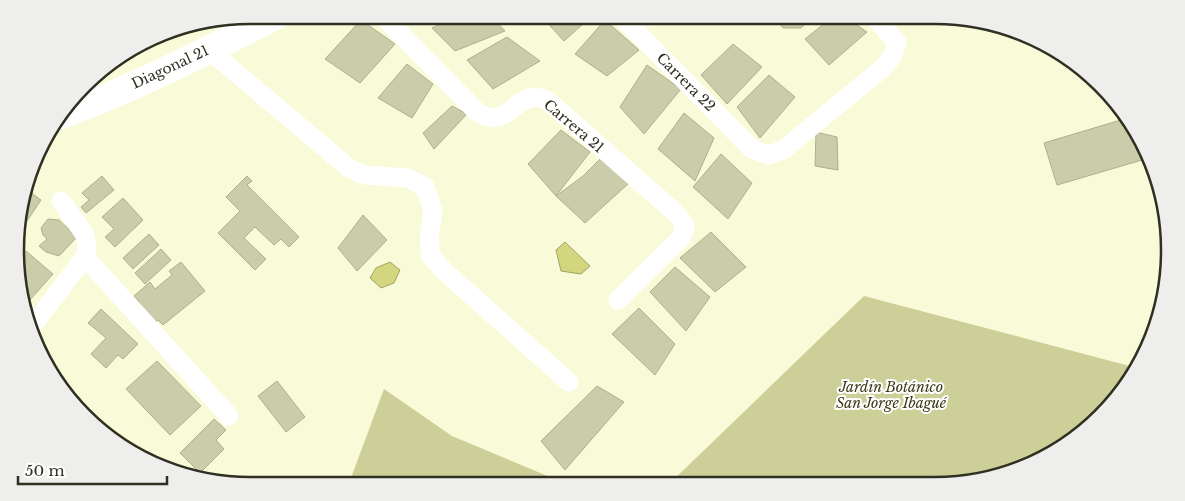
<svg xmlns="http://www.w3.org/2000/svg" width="1185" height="501" viewBox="0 0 1185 501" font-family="'Libre Baskerville',serif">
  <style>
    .green { fill: #cdcf98 }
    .water { fill: #d3d57f; stroke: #a2a363 }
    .building { fill: #caccaa; stroke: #adaf8e }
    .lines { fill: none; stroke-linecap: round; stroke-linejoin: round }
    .street { stroke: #fff; stroke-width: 19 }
    .secondary { stroke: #fff; stroke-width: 28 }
    .labels { text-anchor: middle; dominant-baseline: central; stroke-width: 4; stroke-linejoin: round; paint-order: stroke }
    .street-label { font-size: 14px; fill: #2f2f22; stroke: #fff }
    .park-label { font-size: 14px; font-style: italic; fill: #3a3b16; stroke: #fff }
    .rim { fill: none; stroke: #2f2f22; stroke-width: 2.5 }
  </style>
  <rect width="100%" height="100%" fill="#f9fbd8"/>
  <g class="green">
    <path d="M864 296 1137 368 1130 382 1078 437 1025 468 966 484 668 485Z"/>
    <path d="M384 389 452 436 569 485 348 486Z"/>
  </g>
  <g class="water">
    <path d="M565 242 590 266 581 274 561 271 556 250Z"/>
    <path d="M390 262 400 270 394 283 381 288 370 278 376 268Z"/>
  </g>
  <g class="building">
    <path d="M417 15H437L423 22Z"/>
    <path d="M458 15H490L505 31 455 51 432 28Z"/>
    <path d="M540 15H593L564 41Z"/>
    <path d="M772 15H815L801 28H783Z"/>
    <path d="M835 15H842L867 32 829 65 805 39Z"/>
    <path d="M361 20 395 44 360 83 325 59Z"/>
    <path d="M605 20 639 50 607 76 575 54Z"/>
    <path d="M507 37 540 61 493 89 467 60Z"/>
    <path d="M733 44 762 67 727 104 701 75Z"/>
    <path d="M407 64 433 84 412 118 378 98Z"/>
    <path d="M647 65 681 89 644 134 620 107Z"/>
    <path d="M769 75 795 97 760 138 737 107Z"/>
    <path d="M452 106 467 114 434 149 423 133Z"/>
    <path d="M684 113 714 138 695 181 658 149Z"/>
    <path d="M1124 119 1146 147 1149 158 1057 185 1044 143Z"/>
    <path d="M561 130 590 152 556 196 528 164Z"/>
    <path d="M816 132 837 137 838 170 815 166Z"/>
    <path d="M721 154 752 183 728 219 693 187Z"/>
    <path d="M600 159 629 183 585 223 556 196 583 176Z"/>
    <path d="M102 176 114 190 86 213 81 207 89 200 82 193Z"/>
    <path d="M247 176 252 181 247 185 299 237 289 247 281 239 274 245 255 227 244 238 266 259 255 270 218 233 240 211 226 197Z"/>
    <path d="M26 189 41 200 27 221 19 215V205Z"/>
    <path d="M123 198 143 220 115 247 105 237 114 229 102 217Z"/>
    <path d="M363 215 387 240 357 271 338 248Z"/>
    <path d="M48 219 59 220 77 237 59 256 46 252 39 246 47 239 43 235 41 228Z"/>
    <path d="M711 232 746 267 715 292 680 258Z"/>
    <path d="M149 234 159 245 133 269 123 258Z"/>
    <path d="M161 249 171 260 145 284 135 273Z"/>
    <path d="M26 251 53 274 29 301 21 293 17 282 18 261Z"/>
    <path d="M181 262 205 291 163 325 158 320 152 324 136 304 139 302 134 296 150 282 155 289 172 275 169 271Z"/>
    <path d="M675 267 710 297 686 331 650 292Z"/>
    <path d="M639 308 675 344 655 375 612 334Z"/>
    <path d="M101 309 138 344 123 359 118 355 106 368 91 354 106 338 88 323Z"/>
    <path d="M157 361 201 406 170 435 126 389Z"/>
    <path d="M277 381 305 417 286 432 258 396Z"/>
    <path d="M597 386 624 402 565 470 541 441Z"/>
    <path d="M87 417 116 439V440L95 428Z"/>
    <path d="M214 419 226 430 216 440 224 449 200 473 180 453Z"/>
  </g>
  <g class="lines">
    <g class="street">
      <path d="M382 15 477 112C481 114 485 117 489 117 512 122 518 88 547 100L678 215 685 226 681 238 618 300"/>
      <path d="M620 15 752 149 769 155 783 150 884 67 892 57 897 43 873 15"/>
      <path d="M209 50 349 168 364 175 408 178 425 187 433 210 429 239 431 256 444 271 569 382"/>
      <path d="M85 257 229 416"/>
      <path d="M32 326 85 257 87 246 85 235 61 201"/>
    </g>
    <path class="secondary" d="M61 115C135 88 207 51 277 15"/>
  </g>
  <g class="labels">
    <g class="street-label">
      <text transform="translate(170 67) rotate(-25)">Diagonal 21</text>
      <text transform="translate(686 82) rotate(45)">Carrera 22</text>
      <text transform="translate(574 126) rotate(40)">Carrera 21</text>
    </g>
    <g class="park-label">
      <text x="891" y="387">Jardín Botánico<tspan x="891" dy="16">San Jorge Ibagué</tspan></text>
    </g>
  </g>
  <path d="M0 0H1185V501H0ZM250 24H935A226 226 0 0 1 1161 250V251A226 226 0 0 1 935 477H250A226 226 0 0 1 24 251V250A226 226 0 0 1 250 24Z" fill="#eeeeed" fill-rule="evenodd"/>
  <path class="rim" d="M250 24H935A226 226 0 0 1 1161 250V251A226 226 0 0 1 935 477H250A226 226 0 0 1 24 251V250A226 226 0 0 1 250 24Z"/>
  <path d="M18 476v8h149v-8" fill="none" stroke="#2f2f22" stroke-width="2.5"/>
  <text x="25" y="476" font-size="15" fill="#2f2f22" stroke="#ffffff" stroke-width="4" paint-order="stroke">50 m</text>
</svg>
